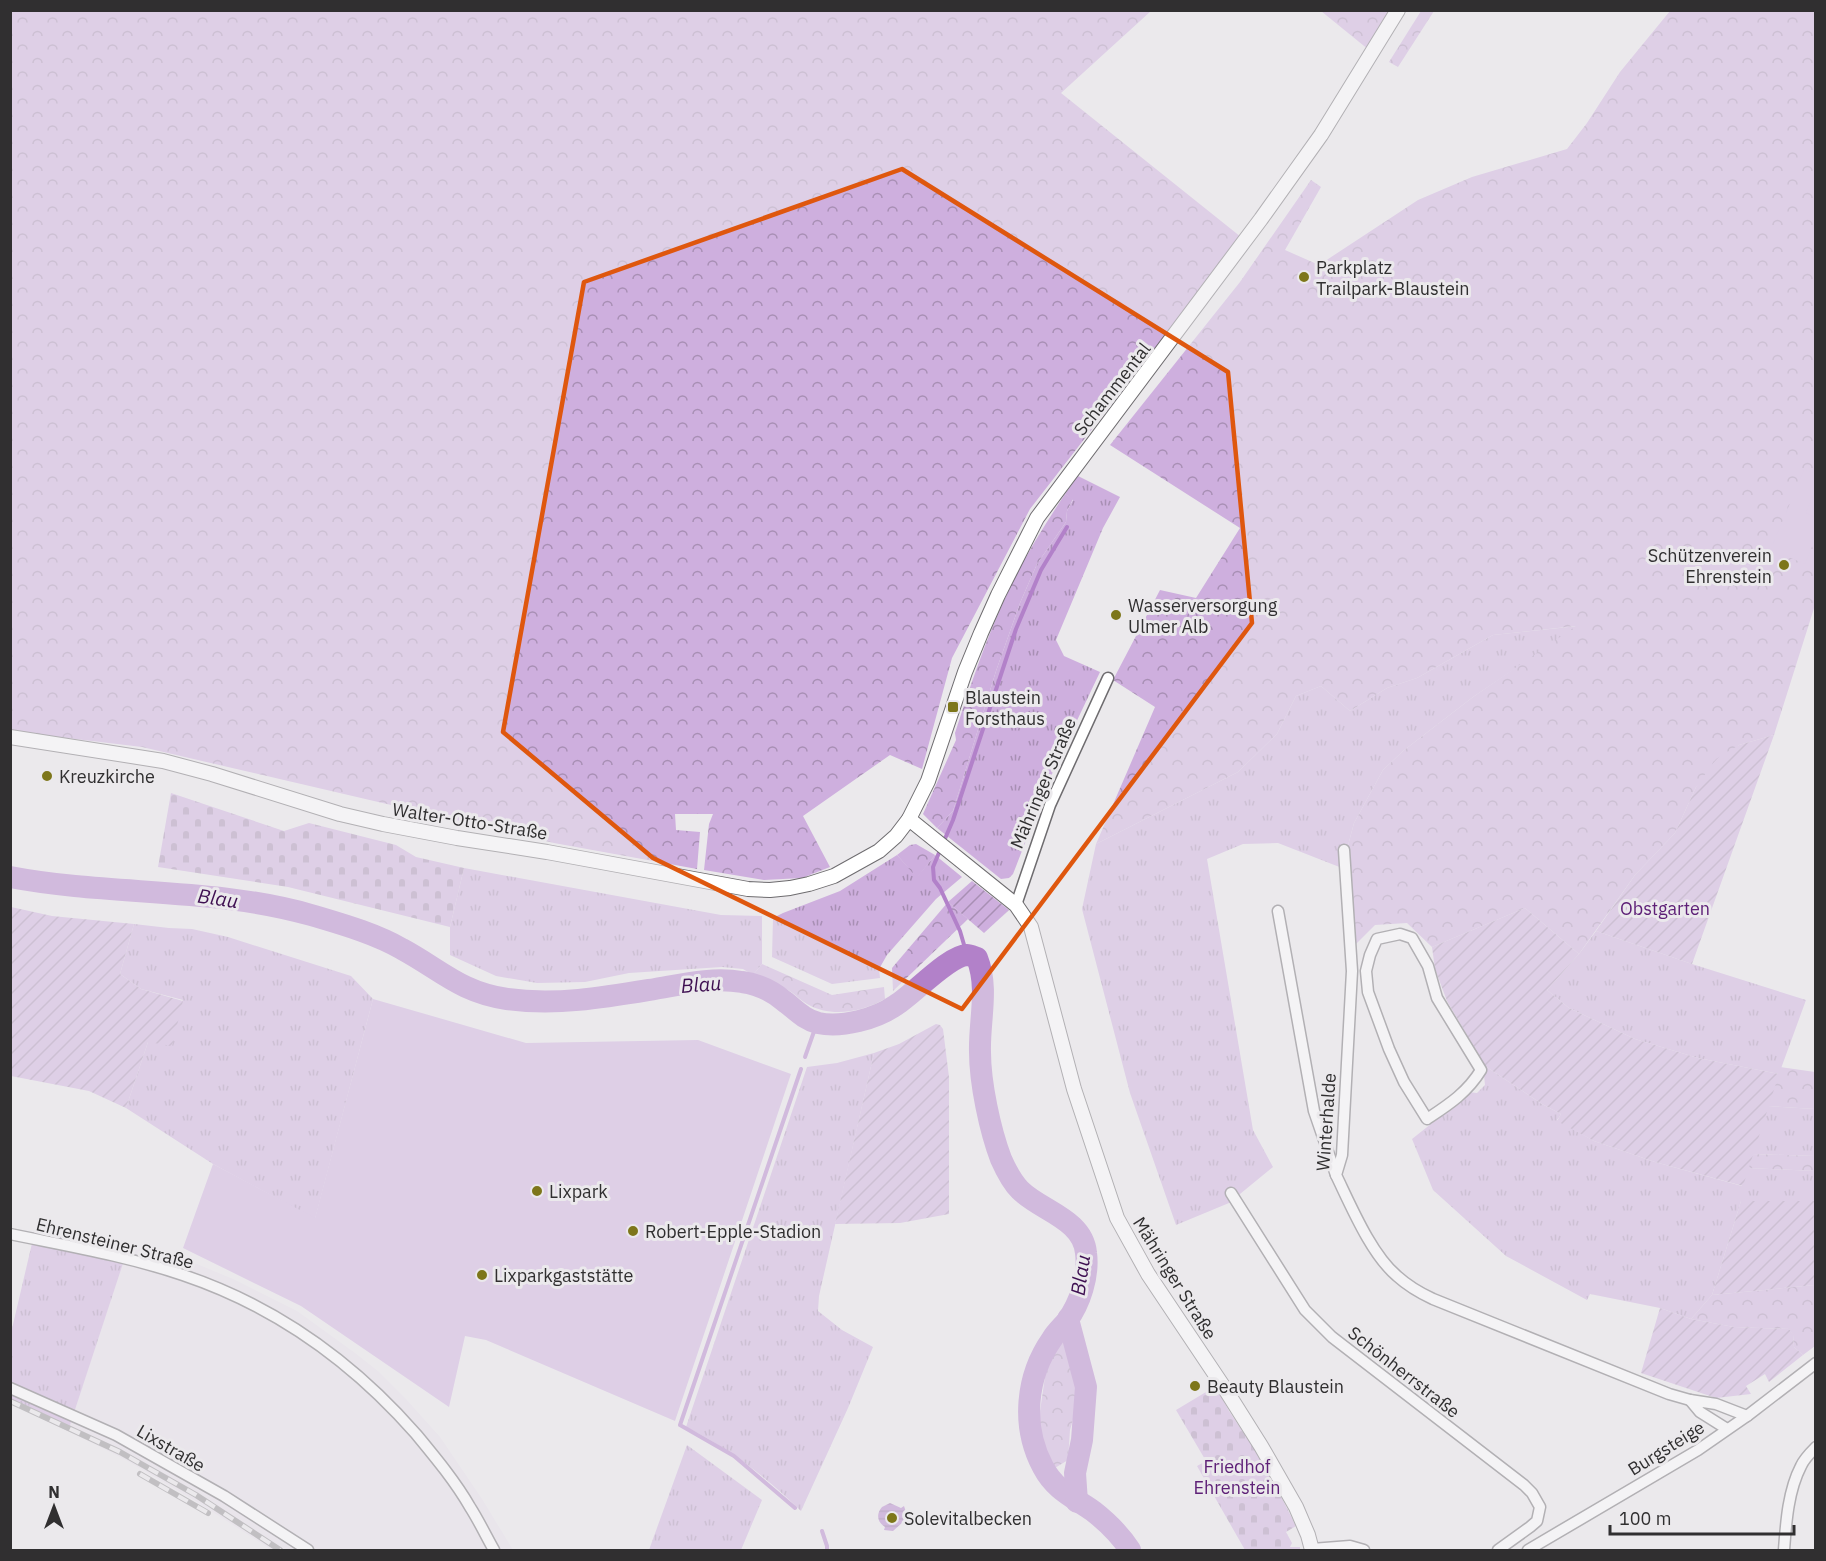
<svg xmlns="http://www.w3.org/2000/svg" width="1826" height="1561" viewBox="0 0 1826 1561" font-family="'IBM Plex Sans',sans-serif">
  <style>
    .built { fill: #e6dfe9 }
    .grass { fill: url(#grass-tufts) }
    .forest { fill: url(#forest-crowns) }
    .cemetery { fill: url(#cemetery-stones) }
    .garden { fill: url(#garden-furrows) }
    .pitch { fill: #ceafde }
    .water { fill: url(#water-rules) }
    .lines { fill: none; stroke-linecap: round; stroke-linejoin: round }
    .stream { stroke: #b281c9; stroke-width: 4 }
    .river { stroke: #b281c9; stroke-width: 22 }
    .minor-casing { stroke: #6e6c6f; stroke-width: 13 }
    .tertiary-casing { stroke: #6e6c6f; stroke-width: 16 }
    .minor { stroke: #fff; stroke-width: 10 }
    .tertiary { stroke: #fff; stroke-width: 14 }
    .rail-casing { stroke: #8f8d8f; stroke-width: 6 }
    .rail { stroke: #ebe9ec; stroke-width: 4; stroke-dasharray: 11; stroke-linecap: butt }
    .marked { fill: none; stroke: #df570e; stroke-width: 4.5; stroke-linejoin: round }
    .poi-dot { fill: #7d761a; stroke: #ebe9ec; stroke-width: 2 }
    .labels { text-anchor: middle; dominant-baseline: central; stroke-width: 6; stroke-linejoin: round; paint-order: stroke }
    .poi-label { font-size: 18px; fill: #302f30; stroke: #ebe9ec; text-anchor: start }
    .street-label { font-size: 18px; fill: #302f30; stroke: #ebe9ec }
    .park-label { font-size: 18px; fill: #5e2077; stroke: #ebe9ec }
    .water-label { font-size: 20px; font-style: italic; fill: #3e0f51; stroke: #ebe9ec }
  </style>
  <defs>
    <pattern id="grass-tufts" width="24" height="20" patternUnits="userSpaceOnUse" patternTransform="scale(1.5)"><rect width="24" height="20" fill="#ceafde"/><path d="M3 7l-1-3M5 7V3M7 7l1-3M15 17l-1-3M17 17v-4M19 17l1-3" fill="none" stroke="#a88fb4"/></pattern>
    <pattern id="forest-crowns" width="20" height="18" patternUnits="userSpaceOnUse" patternTransform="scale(1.5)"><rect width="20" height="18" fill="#ceafde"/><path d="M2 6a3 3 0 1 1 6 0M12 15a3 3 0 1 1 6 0" fill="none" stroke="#a88fb4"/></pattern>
    <pattern id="cemetery-stones" width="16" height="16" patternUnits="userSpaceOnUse" patternTransform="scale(1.5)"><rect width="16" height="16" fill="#ceafde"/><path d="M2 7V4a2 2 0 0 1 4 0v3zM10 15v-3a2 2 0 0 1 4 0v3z" fill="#a88fb4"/></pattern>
    <pattern id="garden-furrows" width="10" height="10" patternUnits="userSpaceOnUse" patternTransform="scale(1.5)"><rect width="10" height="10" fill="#ceafde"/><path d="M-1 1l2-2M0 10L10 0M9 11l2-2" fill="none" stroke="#a88fb4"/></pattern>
    <pattern id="water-rules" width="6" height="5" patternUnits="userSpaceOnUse" patternTransform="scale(1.5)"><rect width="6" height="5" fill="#b281c9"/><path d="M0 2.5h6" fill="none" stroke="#916aa4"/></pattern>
  </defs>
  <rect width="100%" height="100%" fill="#ebe9ec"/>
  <path class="built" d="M130 1242 180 1257 233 1279 297 1311 355 1353 379 1372 405 1398 440 1437 482 1499 513 1550H272L194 1500 126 1460 68 1431Z"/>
  <g class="grass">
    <path d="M1078 476 1120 497 1103 528 1056 640 1064 656 1100 672 1054 769 1013 874 1009 878 1001 879 937 828 953 811 996 671 1020 603 1037 564 1066 522 1067 511 1073 500 1065 494Z"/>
    <path d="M1578 626 1473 697 1403 751 1383 770 1354 823 1342 868 1278 843 1243 844 1207 859 1253 1130 1273 1167 1229 1203 1176 1225 1130 1093 1082 909 1096 844 1238 772 1277 734 1296 696 1321 686 1350 711 1387 688 1417 678 1493 635Z"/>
    <path d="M897 855 917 877 935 855 962 877 936 899 887 955 879 969 880 978 832 984 772 957 773 918 783 913 840 891Z"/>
    <path d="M464 868 721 915 762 916V964L753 975 743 969 722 967 629 973 585 982 537 983 496 976 450 955V927Z"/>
    <path d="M134 924 169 928 192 929 228 937 351 976 373 999 315 1219 213 1164 126 1108 148 1042 183 1000 141 989 120 974Z"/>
    <path d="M1596 931 1692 964 1806 1000 1779 1074 1698 1058 1635 1039 1569 1008 1547 990 1579 954Z"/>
    <path d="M874 1053 819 1296 818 1311 842 1330 873 1347 848 1408 801 1511C766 1477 729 1448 686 1427L807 1067 837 1063Z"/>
    <path d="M1485 1066 1542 1104 1561 1114 1557 1120 1594 1141 1655 1162 1742 1186 1748 1168 1815 1171V1201H1741L1712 1295 1691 1319 1660 1308 1590 1294 1587 1300 1506 1256 1433 1190 1412 1139 1465 1097 1468 1092 1477 1093 1485 1085 1484 1075Z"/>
    <path d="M1768 1106 1815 1109V1156L1752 1154Z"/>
    <path d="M37 1222 130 1242 68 1431 11 1404V1333Z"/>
    <path d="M687 1445 762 1500 741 1550H649Z"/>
  </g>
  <g class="forest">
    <path d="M11 11H1151L1061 93 1241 237 1030 509 952 658 922 769 890 755 803 816 830 867 802 878 764 880 704 870 709 824 713 814H675L676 830 700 832 697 869 554 843 142 747 17 732 11 730Z"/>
    <path d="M1321 11H1392L1369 50Z"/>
    <path d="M1421 11H1434L1398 67 1389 62Z"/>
    <path d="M1670 11H1815V605L1774 735 1739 745 1696 787 1675 833 1635 875 1579 954 1525 908 1432 947 1407 923 1375 925 1347 953 1342 868 1354 823 1383 770 1403 751 1473 697 1576 626 1493 635 1417 678 1387 688 1350 711 1321 686 1296 696 1277 734 1238 772 1096 844 1155 707 1113 680 1160 590 1196 598 1240 528 1110 445 1240 282 1311 180 1321 187 1285 250 1319 265 1418 200 1472 177 1567 149 1587 123 1620 72Z"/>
    <path d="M1065 494 1073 499 1067 511 1066 522 1037 564 1020 603 996 671 953 811 937 828 923 814 956 740 955 733C970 686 986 639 1007 594 1023 559 1044 526 1065 494Z"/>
    <path d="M916 844 935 855 917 878 897 855 910 845Z"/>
    <path d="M948 902 968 919 893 991 892 968Z"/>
    <path d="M762 964 832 995 884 987 885 999C861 1012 832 1018 807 1004 800 1000 795 994 788 990 777 984 764 979 753 975Z"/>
    <path d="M1780 1067 1815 1072V1109L1768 1106Z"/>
    <path d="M1752 1154 1815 1156V1171L1748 1168Z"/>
    <path d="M1815 1285V1346L1803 1355 1794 1347 1793 1335 1789 1329 1734 1327 1691 1319 1712 1295Z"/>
    <path d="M1066 1335 1076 1369V1409L1070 1430 1068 1460 1050 1471 1037 1432 1047 1363Z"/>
  </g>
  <g class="cemetery">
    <path d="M171 793 284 831 309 823 396 845 416 857 464 868 450 927 288 887 158 867Z"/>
    <path d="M1211 1389H1217L1229 1411 1264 1463 1296 1526 1286 1532 1292 1543 1290 1547H1300V1550H1245L1197 1466 1206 1461 1176 1410Z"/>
  </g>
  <g class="garden">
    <path d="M1774 735 1692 964 1596 931 1635 875 1675 833 1696 787 1716 759 1739 745Z"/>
    <path d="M972 881 1009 910 984 933 948 902Z"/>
    <path d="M11 907 52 916 134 924 120 974 141 989 183 1001 172 1046 148 1042 126 1108 89 1091 11 1076Z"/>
    <path d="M1525 908 1579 954 1547 990 1569 1008 1635 1039 1698 1058 1779 1074 1743 1186 1655 1162 1594 1141 1557 1121 1561 1114 1542 1104 1485 1066 1447 1001 1435 969 1432 947Z"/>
    <path d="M936 1024 940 1025 943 1029 949 1077V1214L900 1223 835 1224 874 1053 899 1044Z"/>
    <path d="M1741 1201H1815V1285L1712 1295Z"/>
    <path d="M1660 1308 1691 1319 1734 1327 1789 1329 1793 1334 1794 1347 1803 1355 1769 1382 1765 1374 1746 1386 1751 1394 1716 1398 1641 1373Z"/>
  </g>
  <g class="pitch">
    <path d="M1804 470 1816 474 1815 490 1806 513 1815 517V539L1805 564 1786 556 1784 557 1770 551Z"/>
    <path d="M373 999 526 1043 698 1040 791 1074 675 1421 486 1340 465 1336 449 1407 301 1306 183 1248 213 1164 315 1218Z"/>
  </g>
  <path class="water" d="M890 1503 901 1508 904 1506 906 1512V1519L911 1521 910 1524 903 1522 893 1531 884 1530 885 1527C877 1522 876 1514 882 1507Z"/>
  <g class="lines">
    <g class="stream">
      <path d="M944 841 953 820 1016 629 1041 570 1067 527"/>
      <path d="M941 848 933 867 934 880 940 888 960 931 967 955"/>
      <path d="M805 1057 817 1023"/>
      <path d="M795 1508 734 1456 680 1425 801 1069"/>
      <path d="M822 1531 827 1546V1550"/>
    </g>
    <g class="river">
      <path d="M10 877C110 896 213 887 311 915 341 924 374 933 402 949 441 970 460 992 507 999 557 1006 607 997 655 989 684 984 713 977 742 982 757 984 772 991 784 1001 795 1009 803 1019 818 1023 842 1028 876 1019 896 1005 914 994 948 956 967 955 970 955 974 957 977 958 989 988 979 1021 980 1052 980 1083 990 1130 1001 1159 1005 1168 1013 1183 1020 1190 1041 1211 1083 1219 1086 1253 1089 1276 1080 1303 1067 1321 1062 1327 1056 1332 1052 1339 1026 1376 1021 1426 1043 1467 1055 1490 1073 1497 1093 1511 1107 1522 1121 1536 1130 1550"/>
      <path d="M1068 1319 1086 1387 1082 1440 1075 1473 1077 1502"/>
    </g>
    <g class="minor-casing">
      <g id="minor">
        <path d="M1344 850 1352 971 1342 1155 1336 1175C1351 1206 1371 1254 1397 1276 1408 1286 1420 1293 1433 1299L1669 1394 1690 1400 1716 1404 1747 1416"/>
        <path d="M1016 905 1050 805 1108 678"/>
        <path d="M1278 911 1314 1111 1336 1175"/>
        <path d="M1400 934 1412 938 1428 966 1437 998 1481 1070C1467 1093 1448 1105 1427 1119L1404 1082 1389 1049 1368 992 1366 971 1370 955 1377 939Z"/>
        <path d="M1231 1193 1305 1310 1332 1337 1524 1485 1532 1493 1540 1507 1537 1521 1530 1527 1498 1550"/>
        <path d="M10 1234C68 1246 127 1256 183 1275 275 1306 352 1361 416 1434 435 1457 455 1481 470 1507 479 1521 486 1536 494 1550"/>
        <path d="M10 1388 116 1435 224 1496 308 1550"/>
        <path d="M1690 1400 1700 1412 1727 1429"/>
        <path d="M1312 1549 1350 1546 1364 1550"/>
        <path d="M1528 1550 1698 1450 1747 1416 1816 1363"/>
        <path d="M1784 1550C1786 1523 1788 1491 1801 1466 1804 1459 1810 1453 1816 1447"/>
      </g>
    </g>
    <g class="tertiary-casing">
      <g id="tertiary">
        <path d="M10 737 163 761 212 774 340 814 383 824 457 838 547 852 748 889 770 890 790 888 809 884 834 876 879 851 896 836 909 819 928 781 965 672 981 633 998 595 1037 518 1261 219 1321 135 1398 10"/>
        <path d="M909 819 1016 905 1031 927 1074 1089 1117 1218 1148 1274 1227 1392 1261 1446 1296 1507 1308 1535 1312 1550"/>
      </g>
    </g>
    <use href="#minor" class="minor"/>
    <use href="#tertiary" class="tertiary"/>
    <g class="rail-casing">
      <g id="rail">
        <path d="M10 1401 120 1452 196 1495 280 1550"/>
        <path d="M140 1474 208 1513"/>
      </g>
    </g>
    <use href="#rail" class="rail"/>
  </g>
  <path d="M0 0H1826V1561H0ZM902 169 1228 372 1252 623 962 1009 653 858 503 732 584 282Z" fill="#ebe9ec" fill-opacity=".55" fill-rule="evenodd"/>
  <path class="marked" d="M902 169 1228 372 1252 623 962 1009 653 858 503 732 584 282Z"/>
  <g class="poi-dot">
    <circle cx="1304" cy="277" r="6"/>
    <circle cx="1784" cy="565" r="6"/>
    <circle cx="1116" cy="615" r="6"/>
    <rect x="947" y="701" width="12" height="12" rx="3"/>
    <circle cx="47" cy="776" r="6"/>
    <circle cx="537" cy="1191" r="6"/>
    <circle cx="633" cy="1231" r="6"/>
    <circle cx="482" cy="1275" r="6"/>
    <circle cx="1195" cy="1386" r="6"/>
    <circle cx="892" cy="1518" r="6"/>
  </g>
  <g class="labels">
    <g class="poi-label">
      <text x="1316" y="267">Parkplatz<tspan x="1316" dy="21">Trailpark-Blaustein</tspan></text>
      <text x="1772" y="555" text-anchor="end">Schützenverein<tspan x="1772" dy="21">Ehrenstein</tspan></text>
      <text x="1128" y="605">Wasserversorgung<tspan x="1128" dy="21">Ulmer Alb</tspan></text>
      <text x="965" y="697">Blaustein<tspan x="965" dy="21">Forsthaus</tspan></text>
      <text x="59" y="776">Kreuzkirche</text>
      <text x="549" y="1191">Lixpark</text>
      <text x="645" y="1231">Robert-Epple-Stadion</text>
      <text x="494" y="1275">Lixparkgaststätte</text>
      <text x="1207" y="1386">Beauty Blaustein</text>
      <text x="904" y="1518">Solevitalbecken</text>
    </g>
    <g class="street-label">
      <text transform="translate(1112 389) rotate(-52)">Schammental</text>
      <text transform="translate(1043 783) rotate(-67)">Mähringer Straße</text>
      <text transform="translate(470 821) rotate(9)">Walter-Otto-Straße</text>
      <text transform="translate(1326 1122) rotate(-86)">Winterhalde</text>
      <text transform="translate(115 1243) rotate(14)">Ehrensteiner Straße</text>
      <text transform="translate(1175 1278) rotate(58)">Mähringer Straße</text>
      <text transform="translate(1404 1372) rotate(38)">Schönherrstraße</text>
      <text transform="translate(171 1448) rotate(30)">Lixstraße</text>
      <text transform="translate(1666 1448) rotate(-32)">Burgsteige</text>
    </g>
    <g class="park-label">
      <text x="1665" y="908">Obstgarten</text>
      <text x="1237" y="1466">Friedhof<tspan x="1237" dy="21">Ehrenstein</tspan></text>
    </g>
    <g class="water-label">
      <text transform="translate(218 898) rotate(8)">Blau</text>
      <text transform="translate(701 984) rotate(-4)">Blau</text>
      <text transform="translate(1080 1275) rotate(-82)">Blau</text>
    </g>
  </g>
  <rect width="1826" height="1561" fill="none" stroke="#302f30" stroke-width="24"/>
  <g transform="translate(54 1507)" stroke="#ebe9ec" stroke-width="4.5" paint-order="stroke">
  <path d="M0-4.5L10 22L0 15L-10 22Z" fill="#302f30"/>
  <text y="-9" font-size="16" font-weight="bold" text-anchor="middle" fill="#302f30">N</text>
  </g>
  <path d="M1610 1525v9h184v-9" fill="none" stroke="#302f30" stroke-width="3"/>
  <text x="1619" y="1525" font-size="18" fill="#302f30" stroke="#ebe9ec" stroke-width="4.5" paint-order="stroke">100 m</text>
</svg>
